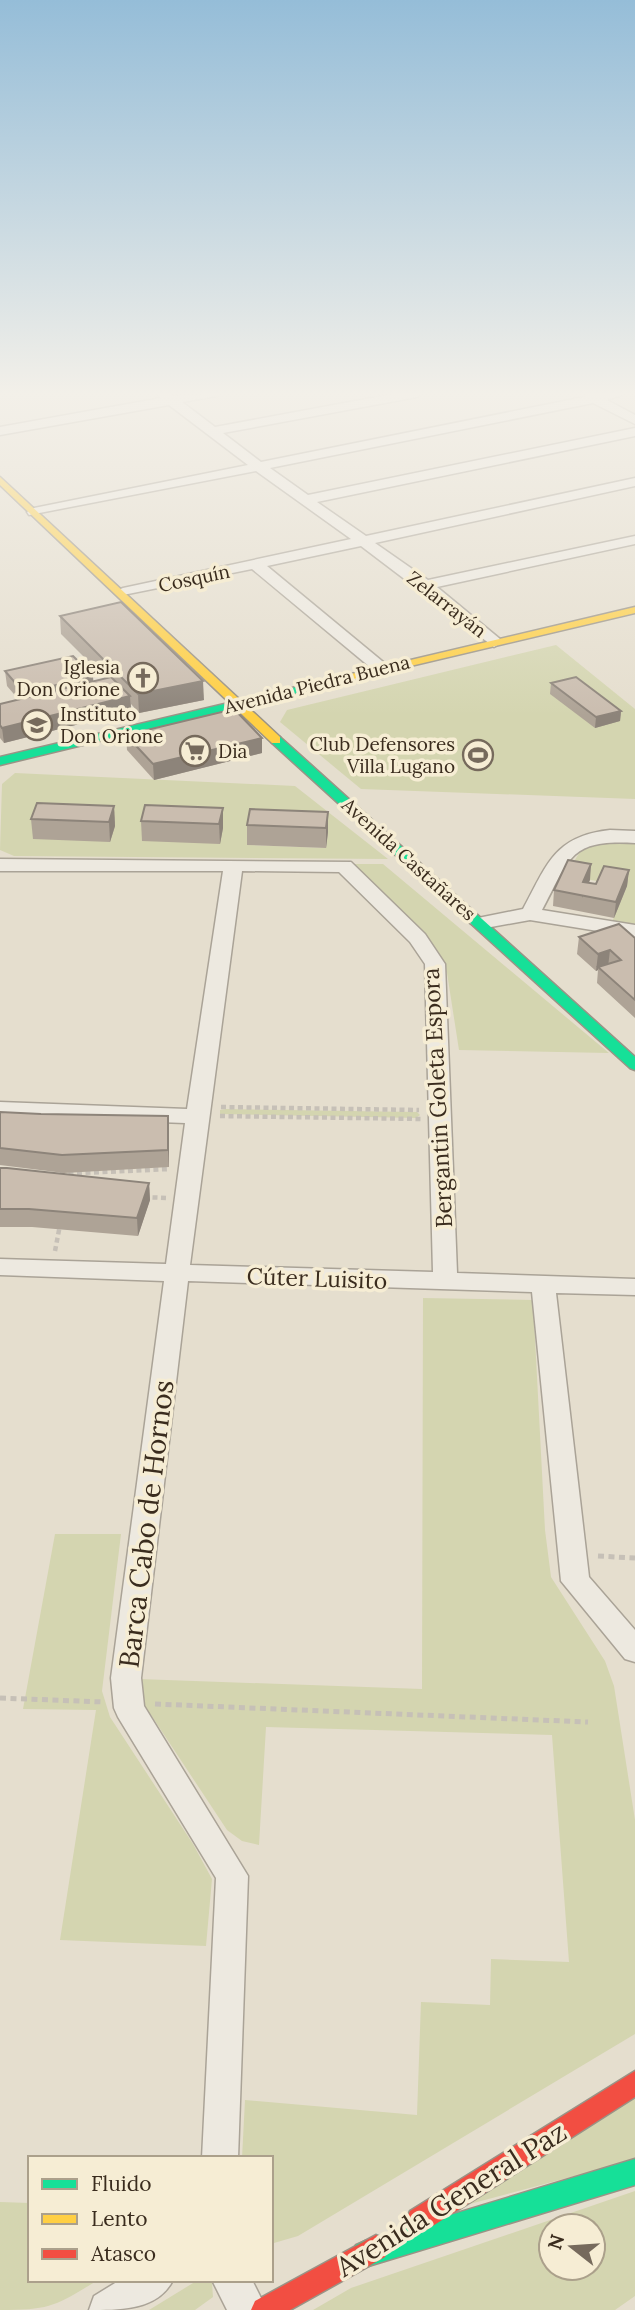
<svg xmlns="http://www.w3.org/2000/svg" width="635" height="2310" viewBox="0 0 635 2310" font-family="Lora,serif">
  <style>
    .green { fill: #d4d5b0; fill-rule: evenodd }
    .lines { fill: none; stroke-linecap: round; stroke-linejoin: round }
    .street-casing { stroke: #aaa397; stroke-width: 3 }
    .fast-casing { stroke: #9a9386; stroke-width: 3 }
    .slow-casing { stroke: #9a9386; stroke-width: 3 }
    .jam-casing { stroke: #9a9386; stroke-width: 3 }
    .path-far1 { stroke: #c6c0b7; stroke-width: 4.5; stroke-dasharray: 5 3.5; stroke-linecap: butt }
    .path { stroke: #c6c0b7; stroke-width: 5; stroke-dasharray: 6 4.5; stroke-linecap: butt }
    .street { fill: #ede9e0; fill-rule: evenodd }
    .fast { fill: #16e098; fill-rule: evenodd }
    .slow { fill: #ffcf43; fill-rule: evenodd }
    .jam { fill: #f24e42; fill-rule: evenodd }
    .wall { fill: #aea396 }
    .shaded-wall { fill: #8d847a }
    .building { fill: #cabdaf; stroke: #8d847a; stroke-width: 2 }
    .labels { text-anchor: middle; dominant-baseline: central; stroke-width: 7; stroke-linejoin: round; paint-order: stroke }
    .far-street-label { font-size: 19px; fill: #3a2c1e; stroke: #f6edd4 }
    .far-poi-label { font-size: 19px; fill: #3a2c1e; stroke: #f6edd4; text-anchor: end }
    .street-label { font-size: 23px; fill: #3a2c1e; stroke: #f6edd4 }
    .near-street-label { font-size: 28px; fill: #3a2c1e; stroke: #f6edd4 }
  </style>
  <rect width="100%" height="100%" fill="#e5dece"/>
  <g class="green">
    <path d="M556 645 635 709V799L361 789 280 722 287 710Z"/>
    <path d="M15 773 295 786 388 859 14 856 0 850 2 784ZM328 832 326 848 248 845Z"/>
    <path d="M635 840V926L612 922 627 886 567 876C587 833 591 841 635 840Z"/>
    <path d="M351 864H383L609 1053 459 1050 447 973 424 938Z"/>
    <path d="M226 1109 417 1112 420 1115 416 1118 220 1114V1110Z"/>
    <path d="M423 1298 533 1300 545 1530 551 1577 605 1661 614 1686 635 1820V2034L298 2236 274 2243H271V2158H242L245 2100 417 2115 421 2002 490 2005 491 1959 569 1962 552 1735 266 1727 259 1845 242 1841 227 1830 151 1715 135 1714 139 1679 422 1689Z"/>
    <path d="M55 1534H121L102 1691 110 1717 193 1844 212 1879 206 1946 60 1940 96 1710 23 1709Z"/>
    <path d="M635 2096V2160L455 2208Z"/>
    <path d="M635 2191V2296L615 2310H313L351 2288ZM551 2226H593V2268H551Z"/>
    <path d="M0 2202 30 2203V2280H98C55 2306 51 2310 0 2310Z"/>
    <path d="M198 2280 212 2283 213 2297 195 2310H149Z"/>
  </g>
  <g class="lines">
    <g class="street-casing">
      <g id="street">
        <path d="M156 393H170L174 396 219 393 217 396 182 402 215 427 398 393H423L417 397 223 433 261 462 584 397 588 393H627L607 400 635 415V424L593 403 270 468 308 495 635 428V436L317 502 366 536 635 478V486L375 543 428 580 635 536V544L437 587 500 639 502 642 494 647 361 546 267 566 388 666V672H376L252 569 118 596V590L123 588 351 539 256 471 29 515 27 512 34 508 248 465 169 405 0 435V427L161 398Z"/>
        <path d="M610 830 635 831V843C569 839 570 858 542 910L635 925V937L530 920 480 929 470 923 473 919 523 909C547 865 554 836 610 830Z"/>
        <path d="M0 859 351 862 425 934 445 964 457 1273 635 1279V1295L556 1293 589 1577 635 1630V1662L625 1659 561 1581 532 1292 188 1281 141 1678 144 1706 248 1876 238 2158H202L216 1878 118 1717 114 1708 111 1678 164 1281 0 1275V1259L166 1264 185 1123 0 1116V1102L187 1109 223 871H0ZM242 871 339 872 410 942 425 964 433 1272 190 1265Z"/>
        <path d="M120 2280H173C158 2310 121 2310 89 2310L94 2296Z"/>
        <path d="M212 2280H252L267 2310H227Z"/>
      </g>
    </g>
    <g class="fast-casing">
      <g id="fast">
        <path d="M347 675 351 676V680L0 765V757Z"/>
        <path d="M276 736 280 737 635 1057V1070L630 1068 272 743V737Z"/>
        <path d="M635 2159V2185L365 2267 356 2263 352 2254 356 2245 365 2241Z"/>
      </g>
    </g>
    <g class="slow-casing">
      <g id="slow">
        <path d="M0 477 280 737V743H272L0 485Z"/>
        <path d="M635 607V613L347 681 341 678 347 675Z"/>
      </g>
    </g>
    <g class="jam-casing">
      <g id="jam">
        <path d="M635 2071V2097L428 2229 419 2233 410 2229 406 2220 410 2211Z"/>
        <path d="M376 2235 385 2239 389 2248 385 2257 290 2310H251L255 2301Z"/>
      </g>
    </g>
    <g class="path-far1">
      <path d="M221 1107 419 1110"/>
      <path d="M220 1116 421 1119"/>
      <path d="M60 1174 170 1169"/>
      <path d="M144 1197 166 1198"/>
      <path d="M55 1251 60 1225"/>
    </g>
    <g class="path">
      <path d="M598 1556 635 1558"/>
      <path d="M0 1698 104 1702"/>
      <path d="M155 1704 588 1722"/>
    </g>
    <use href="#street" class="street"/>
    <use href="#fast" class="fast"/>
    <use href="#slow" class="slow"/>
    <use href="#jam" class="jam"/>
  </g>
  <g class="wall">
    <path d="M60 616 204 700 139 713 131 704V711L4 743 0 738V704L19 700 7 686 5 671 93 676V681L105 678 61 634Z"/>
    <path d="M551 683 621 711 620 721 595 728 550 694Z"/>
    <path d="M126 735 262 738V753L154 780 127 750Z"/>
    <path d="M114 806 115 826 110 842 33 839 31 819Z"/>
    <path d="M223 808V828L220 844 142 841 141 821Z"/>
    <path d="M328 812V832L326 848 247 845V825Z"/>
    <path d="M591 864 589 883 596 884 629 870 627 886 614 918 553 906 554 890Z"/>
    <path d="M579 937 635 938V1018L597 983 598 970 596 971 577 954Z"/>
    <path d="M0 1112 169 1133V1167L64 1173 0 1165Z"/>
    <path d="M0 1168 149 1183 150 1200 138 1236 32 1227H0Z"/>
  </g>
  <g class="shaded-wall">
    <path d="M93 676 94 691 25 708 24 693Z"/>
    <path d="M203 681 204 700 139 713 138 694Z"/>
    <path d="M130 696 131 711 4 743 2 728Z"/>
    <path d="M621 711 620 721 595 728 596 717Z"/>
    <path d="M262 738V753L154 780 153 764Z"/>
    <path d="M114 806 115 826 110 842 109 822Z"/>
    <path d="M223 808V828L220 844 219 824Z"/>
    <path d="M328 812V832L326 848V828Z"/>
    <path d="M591 864 590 880 582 898 583 882Z"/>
    <path d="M629 870 627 886 614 918 616 902Z"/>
    <path d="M610 950 608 967H598V970L596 971 598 954Z"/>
    <path d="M168 1116 169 1133V1167L168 1150Z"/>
    <path d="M149 1183 150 1200 138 1236 137 1218Z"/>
  </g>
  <g class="building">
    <path d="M121 602 203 681 138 694 60 616Z"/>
    <path d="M73 656 93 676 24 693 5 671Z"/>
    <path d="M111 677 130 696 2 728 0 725V704Z"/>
    <path d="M576 677 621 711 596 717 551 683Z"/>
    <path d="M234 709 262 738 153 764 126 735Z"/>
    <path d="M37 803 114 806 109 822 31 819Z"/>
    <path d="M145 805 223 808 219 824 141 821Z"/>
    <path d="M250 809 328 812 326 828 247 825Z"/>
    <path d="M568 860 591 864 583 882 596 884 604 866 629 870 616 902 554 890Z"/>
    <path d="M619 924 635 938V1000L598 967 621 960 610 950 598 954 579 937Z"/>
    <path d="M0 1112 41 1114 168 1116V1150L62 1155 0 1148Z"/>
    <path d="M0 1168H7L149 1183 137 1218 29 1209H0Z"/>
  </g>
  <linearGradient id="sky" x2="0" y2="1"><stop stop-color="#95bdd8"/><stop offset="0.55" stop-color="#f3f0e9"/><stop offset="1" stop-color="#f3f0e9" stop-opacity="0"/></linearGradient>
  <rect width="635" height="716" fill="url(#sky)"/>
  <defs>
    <g id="church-ring" transform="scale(1.575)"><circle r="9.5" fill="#f6edd4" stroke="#766a5c" stroke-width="1.5"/><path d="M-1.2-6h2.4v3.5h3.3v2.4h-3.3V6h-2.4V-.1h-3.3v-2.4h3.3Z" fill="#766a5c"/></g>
    <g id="school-ring" transform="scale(1.575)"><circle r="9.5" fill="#f6edd4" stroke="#766a5c" stroke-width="1.5"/><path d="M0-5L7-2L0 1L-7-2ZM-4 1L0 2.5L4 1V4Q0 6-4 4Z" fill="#766a5c"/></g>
    <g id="supermarket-ring" transform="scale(1.575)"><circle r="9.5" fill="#f6edd4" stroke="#766a5c" stroke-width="1.5"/><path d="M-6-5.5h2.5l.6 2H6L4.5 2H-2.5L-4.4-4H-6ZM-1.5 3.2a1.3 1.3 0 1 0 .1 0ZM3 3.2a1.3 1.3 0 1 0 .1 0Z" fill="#766a5c"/></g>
    <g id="stadium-ring" transform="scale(1.575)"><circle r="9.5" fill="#f6edd4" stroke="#766a5c" stroke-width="1.5"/><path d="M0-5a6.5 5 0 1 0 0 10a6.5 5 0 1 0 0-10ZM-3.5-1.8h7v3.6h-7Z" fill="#766a5c"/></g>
  </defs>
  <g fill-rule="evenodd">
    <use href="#church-ring" x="143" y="678"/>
    <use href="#school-ring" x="37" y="725"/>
    <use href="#supermarket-ring" x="195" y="751"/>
    <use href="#stadium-ring" x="478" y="755"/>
  </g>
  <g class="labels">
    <g class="far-street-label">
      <text transform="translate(194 578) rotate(-12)">Cosquín</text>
      <text transform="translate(447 604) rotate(38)">Zelarrayán</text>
      <text transform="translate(317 684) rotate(-14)">Avenida Piedra Buena</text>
      <text transform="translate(409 859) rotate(42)">Avenida Castañares</text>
    </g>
    <g class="far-poi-label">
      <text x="120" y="667">Iglesia<tspan x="120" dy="22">Don Orione</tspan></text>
      <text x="60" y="714" text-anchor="start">Instituto<tspan x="60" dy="22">Don Orione</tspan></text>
      <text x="455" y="744">Club Defensores<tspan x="455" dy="22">Villa Lugano</tspan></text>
      <text x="218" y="751" text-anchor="start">Dia</text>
    </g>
    <g class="street-label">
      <text transform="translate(437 1098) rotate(-93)">Bergantin Goleta Espora</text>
      <text transform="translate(317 1278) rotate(2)">Cúter Luisito</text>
    </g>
    <g class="near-street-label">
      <text transform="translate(146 1524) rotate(-83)">Barca Cabo de Hornos</text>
      <text transform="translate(451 2199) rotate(-32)">Avenida General Paz</text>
    </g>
  </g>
  <rect x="28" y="2156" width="245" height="126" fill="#f6edd4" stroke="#aba08b" stroke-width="2"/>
  <rect x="42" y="2179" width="35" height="10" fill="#16e098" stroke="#aba08b" stroke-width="2"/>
  <text x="91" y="2191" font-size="21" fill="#3a2c1e">Fluido</text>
  <rect x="42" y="2214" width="35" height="10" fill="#ffcf43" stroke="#aba08b" stroke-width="2"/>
  <text x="91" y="2226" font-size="21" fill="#3a2c1e">Lento</text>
  <rect x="42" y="2249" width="35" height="10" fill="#f24e42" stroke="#aba08b" stroke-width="2"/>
  <text x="91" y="2261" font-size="21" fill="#3a2c1e">Atasco</text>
  <g transform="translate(572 2247) rotate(287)"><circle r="33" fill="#f6edd4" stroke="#aba08b" stroke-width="2"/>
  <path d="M0-5L12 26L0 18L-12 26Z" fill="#766a5c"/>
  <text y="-10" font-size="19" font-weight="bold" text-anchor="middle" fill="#3a2c1e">N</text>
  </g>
</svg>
